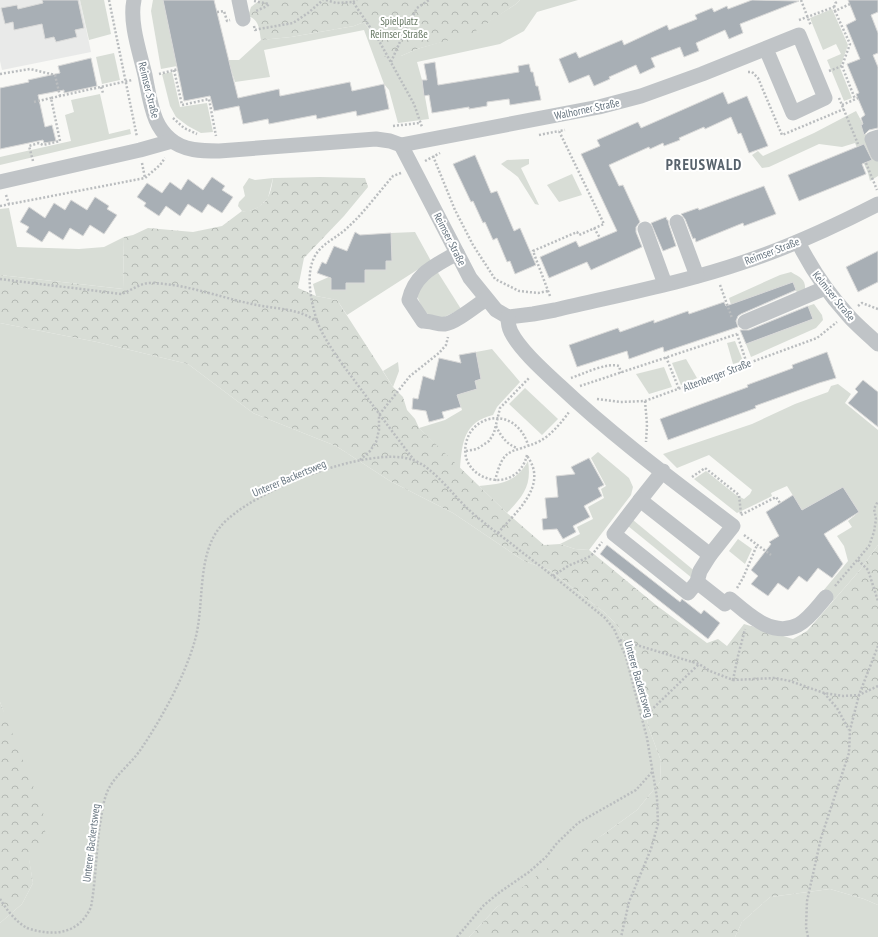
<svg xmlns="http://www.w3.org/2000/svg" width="878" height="937" viewBox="0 0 878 937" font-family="'PT Sans Narrow',sans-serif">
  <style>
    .built { fill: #e9eae9 }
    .green { fill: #d8ddd6 }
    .forest { fill: url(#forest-crowns) }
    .building { fill: #a8afb5; stroke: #dadad9 }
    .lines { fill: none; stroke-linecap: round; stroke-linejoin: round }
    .path { stroke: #babdbf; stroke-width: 2.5; stroke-dasharray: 2 2; stroke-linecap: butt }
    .minor { stroke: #c0c4c7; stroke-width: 15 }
    .labels { text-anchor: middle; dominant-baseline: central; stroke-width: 4; stroke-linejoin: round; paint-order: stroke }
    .park-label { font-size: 11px; fill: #677864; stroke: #fff }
    .street-label { font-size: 11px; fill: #66747f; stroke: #fff }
    .district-label { font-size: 15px; font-weight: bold; letter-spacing: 1px; fill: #57626b; stroke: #fff }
  </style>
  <defs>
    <pattern id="forest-crowns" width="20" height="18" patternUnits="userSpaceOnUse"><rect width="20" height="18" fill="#d8ddd6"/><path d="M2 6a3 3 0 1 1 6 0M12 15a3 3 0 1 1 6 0" fill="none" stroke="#b3b8b3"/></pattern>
  </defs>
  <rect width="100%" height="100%" fill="#f9f9f6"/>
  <path class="built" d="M0 0H80L91 52 2 70 0 61Z"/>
  <g class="green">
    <path d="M80 0H104L111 34 89 40Z"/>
    <path d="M153 0H163L177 66 161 69 151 11Z"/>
    <path d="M520 0H578L537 12 524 31 500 44 417 62 422 80 429 119 398 123 389 90 384 84 364 30 264 50 270 77 235 82 228 60H239L261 40 291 37 354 26 364 22 375 38 401 56 417 49 471 33 516 4Z"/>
    <path d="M832 9 848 45 840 68 852 98 844 101 827 60 841 54 836 44 823 50 810 18Z"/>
    <path d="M114 53 120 80 102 84 96 57Z"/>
    <path d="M172 72 180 107 207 103 213 132 201 133 188 126 176 117 170 106 162 74Z"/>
    <path d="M100 94 109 134 130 129 131 134 0 165V157L71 141 65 115 74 112 71 100Z"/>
    <path d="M856 111 863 124 861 125 863 130H864L876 158H878V176L870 181 868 173 855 143 842 147 819 144 769 167 762 168 752 155 758 151 763 156 814 133Z"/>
    <path d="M529 159V164L521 168 539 205 535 204 518 177 501 164 507 160Z"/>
    <path d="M572 174 582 195 559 202 547 185Z"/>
    <path d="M249 178 255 180 273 178 268 198 259 207 247 212 242 211 238 206 239 202 245 196 243 187Z"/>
    <path d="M9 208 17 247 79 249 104 247 124 237 123 289 0 275V209Z"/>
    <path d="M415 232 431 261 347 315 337 300 316 296 313 284 331 276 346 290V283H365V270H386V261H392L391 233Z"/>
    <path d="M437 271 461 309 440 319 431 317 423 310 417 296 419 287Z"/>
    <path d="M791 272C801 278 806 279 805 291L797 293 793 282 731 305 729 298 780 275Z"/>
    <path d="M814 304 822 315 823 320 816 328 751 357 746 344 813 319 808 306Z"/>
    <path d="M0 323 97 342 188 364 253 413 336 446 390 481 453 513 524 561 550 570 588 600 604 612 617 625 639 671 648 726 661 761 660 782 637 810 604 834 497 907 469 937H0V923L22 904 33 883 3 710 0 702Z"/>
    <path d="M735 341 743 361 733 364 727 343Z"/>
    <path d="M492 349 520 382 497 407 493 415C464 422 462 442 460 469L419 428 445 420 462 410 457 395 477 389 475 381 481 379 476 352Z"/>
    <path d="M686 359 697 378 681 385 672 363Z"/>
    <path d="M398 362 399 371 393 387 383 371Z"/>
    <path d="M664 367 672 387 649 394 636 374Z"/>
    <path d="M838 384 851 394 845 403 878 430V545L860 570 833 601 823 591 848 561 844 546 837 536 852 527 848 521 859 512 843 487 802 510 787 486 771 493 772 496 756 504 737 513 694 479 706 471 736 495 744 499 750 494 752 490 709 455 677 468 663 454 752 424 795 404 828 392 831 386Z"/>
    <path d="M525 388 558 419 542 435 509 404Z"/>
    <path d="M598 452 629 478 633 487 631 495 589 550 575 549 560 544 580 534 577 527 593 519 588 507 604 498 601 489 606 486 591 458Z"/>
    <path d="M528 461C532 486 523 496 507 513L479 486C502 484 516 482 528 461Z"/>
    <path d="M633 520 697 573 692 578 628 526Z"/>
    <path d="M738 539 752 549 745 564 729 551Z"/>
    <path d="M830 889 864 899 878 905V937H735L742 922 770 897Z"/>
  </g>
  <g class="forest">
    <path d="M260 0H520L516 4 471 34 417 49 401 56 384 57 375 38 364 22 354 26 291 37 261 40C259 30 260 20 248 16L251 7Z"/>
    <path d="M320 177 365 178 368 187 344 216 304 258 298 288 316 296 337 300 393 387 403 397 407 410 415 419 419 428 507 513 544 545 560 544 575 549 589 550 656 605 707 643 718 639 727 646 744 624 793 639 807 631 860 570 878 545V905L864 899 830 889 770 897 742 922 735 937H469L497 907 543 871 604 834 637 810 660 782 661 761 648 726 639 671 617 625 604 612 588 600 550 570 524 561 453 513 390 481 336 446 253 413 188 364 97 342 0 323V275L123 289 124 237 133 235 148 228 193 232 222 226 242 211C250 213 264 205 268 197 271 192 272 184 273 178Z"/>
    <path d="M0 702 43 811 46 839 29 858 33 883 22 904 0 923Z"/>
  </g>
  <g class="building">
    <path d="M42 0H78L84 28 75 30 77 37 56 42 54 37 45 39 42 24 14 30 13 22 5 24 1 8 17 5 18 9 43 3Z"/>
    <path d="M163 0H214L238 98 279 89 280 96 350 82 352 91 384 84 389 109 357 116 356 111 317 119 316 115 269 124 268 119 243 124 239 106 214 111 210 96 184 101Z"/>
    <path d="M752 0 799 1 740 24 743 33 729 39 725 30 696 43 699 51 684 57 680 47 651 58 655 67 640 74 636 65 609 77 610 79 594 86 589 75 569 83 559 59 576 52 579 58 622 40 624 45 667 25 669 30 697 19 695 15 712 8 714 12 727 6 728 9Z"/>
    <path d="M848 0H878V12L871 15 878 33V53L873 55 878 67V128L869 130 864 135 861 125 863 124 861 118 865 115 856 94 859 93 847 64 860 59 846 25 856 20Z"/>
    <path d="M91 58 97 86 64 93V90L38 95 45 127 52 125 56 141 44 143 43 140 0 149V88L29 82 28 80 60 73 58 66Z"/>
    <path d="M435 62 438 85 519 72 518 66 529 64 531 72H533L536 86H538L541 100 510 105 509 99 487 102V106L469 109V107L432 113 429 95 424 96 422 80H427L424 64Z"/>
    <path d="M723 92 728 104 747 96 768 146 749 153 741 133 738 134 731 117 705 129 704 127 679 138 680 140 664 146 663 143 650 149 649 147 609 165 619 186 623 185 640 222 636 227V232L642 247 591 270 587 262 549 278 540 257 576 241 579 247 617 231 581 154 600 146 597 140 638 122 641 128Z"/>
    <path d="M864 144 872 160 862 164 866 174 799 201 788 175Z"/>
    <path d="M475 155 491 193 497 191 514 231 520 228 536 265 515 274 510 261 507 262 497 238 493 240 485 222 483 223 473 201 471 202 453 164Z"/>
    <path d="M212 177 225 186 222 190 233 197 222 213 208 204 202 213 188 204 180 216 166 206 159 216 144 206 146 203 137 197 147 183 162 193 170 182 181 190 188 179 203 190Z"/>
    <path d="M764 186 776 214 744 226 743 223 696 242 695 238 693 239 685 219 681 214 698 208 699 210Z"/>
    <path d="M95 197 109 206 107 209 117 215 104 234 90 225 83 236 70 228 63 240 49 231 42 242 26 232 29 227 20 222 29 207 45 218 54 203 65 210 71 200 87 210Z"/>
    <path d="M666 217 667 220H668L669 225 676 246 663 251 651 223Z"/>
    <path d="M355 232 360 235 391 233 392 261H386V270H365V283H346V290H331V278L317 273 322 262 326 264 334 246 347 251Z"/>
    <path d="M878 251V282L858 292 846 267Z"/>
    <path d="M793 282 796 290 741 314 738 316 736 321 738 327 664 352 663 347 629 359 627 351 577 367 569 345 618 328 620 332 654 320V323L688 311 689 314 724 302 726 306Z"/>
    <path d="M808 306 813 319 746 344 740 330H749Z"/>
    <path d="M476 352 481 379 475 381 477 389 457 395 461 407 442 412 444 418 429 422 426 411 412 409 413 398 418 399 423 376 434 380 439 358 461 363 459 355Z"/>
    <path d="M827 352 836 378 819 383 755 406 756 408 668 440 660 419 748 387 747 385 793 368 792 365Z"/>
    <path d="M863 380 878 392V427L848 403 858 392 855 389Z"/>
    <path d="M589 458 604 485 598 488 602 496 584 506 590 517 573 526 576 532 563 539 557 529 543 530 542 519 547 518 545 498 558 497 556 476 575 474 571 467Z"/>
    <path d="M843 487 859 512 824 534 843 564 832 578 818 568 807 582 799 576 788 590 778 583 768 596 751 584 758 576 751 570 771 544 769 542 779 536 766 512 793 495 802 510Z"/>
    <path d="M607 545 680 602 682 599 701 614 704 610 720 623 708 639 600 554Z"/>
  </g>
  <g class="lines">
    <g class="path">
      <path d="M109 0 137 137"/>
      <path d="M326 0 336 3 353 2 378 39 414 104 422 127"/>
      <path d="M801 0 811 26"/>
      <path d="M254 1 269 4 267 6 256 11"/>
      <path d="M353 2 357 0"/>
      <path d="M834 7 836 3 834 0"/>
      <path d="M217 12 224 11 227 21 230 20"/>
      <path d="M799 20 834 7 835 11 850 4"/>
      <path d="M254 26 255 30 259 29 293 23 308 13 323 0"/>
      <path d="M391 62 403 35 417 8 429 0"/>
      <path d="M842 66 855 99"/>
      <path d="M174 70 182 105 209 99 216 136"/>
      <path d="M829 71 842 66 850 44 835 11"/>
      <path d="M748 72H752L758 78 782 135 844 109"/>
      <path d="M0 74 30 69 55 75 60 96"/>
      <path d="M159 74 178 69"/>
      <path d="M101 87 103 93"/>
      <path d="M839 98 858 144"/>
      <path d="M34 102 51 98"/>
      <path d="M842 105 858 98"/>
      <path d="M173 118 184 128 197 134"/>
      <path d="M393 126 420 123"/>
      <path d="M539 135 559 131"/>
      <path d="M433 156 455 210 473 245 495 279 519 291 538 293 548 291"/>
      <path d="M33 161 29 146 39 143 43 145 60 141 51 98 132 80"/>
      <path d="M425 161 440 153"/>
      <path d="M142 163 145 178"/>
      <path d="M866 163 877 190"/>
      <path d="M401 173 393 176C378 193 364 213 347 228 337 238 322 243 315 256 305 273 311 302 317 321 325 343 349 373 363 392 380 415 397 438 414 460"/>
      <path d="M6 195 9 204"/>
      <path d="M0 206 145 178 160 165 165 158"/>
      <path d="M594 228 600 238"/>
      <path d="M0 279 121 294C131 291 141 282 152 283 186 284 219 297 252 304 269 308 287 308 303 314 308 316 313 319 317 321"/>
      <path d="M720 285 732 318"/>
      <path d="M550 296 533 251 577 232 579 235 604 224 559 131 565 130"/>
      <path d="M858 306 862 303 878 309"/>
      <path d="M737 334 747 364"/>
      <path d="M666 357 679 389"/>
      <path d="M571 378C583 374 607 362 619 366L621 373"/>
      <path d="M580 386 737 334"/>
      <path d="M597 399 620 402 645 401 817 338 837 322"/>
      <path d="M645 401 647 424 646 442"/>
      <path d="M496 426C501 436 506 444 517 448"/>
      <path d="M466 451 477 449 489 441 494 433 500 408 530 377"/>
      <path d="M527 455C516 500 451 478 468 437 471 429 478 423 486 420 506 413 523 427 528 445"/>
      <path d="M360 460 370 451 376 442 379 430V415L410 376 439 353 446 345 448 337"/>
      <path d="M692 477 705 468 739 495 741 514"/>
      <path d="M495 481C504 444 511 455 540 441 551 435 562 422 569 412"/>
      <path d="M741 515 776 497 780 503"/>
      <path d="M498 533C516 512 549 485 527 456"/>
      <path d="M744 535 771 555"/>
      <path d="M858 560 868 570 878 601"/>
      <path d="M553 576 568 566 591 556 602 542"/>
      <path d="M835 586 869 546 874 532 876 519 874 509 878 501"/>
      <path d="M737 588 743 578 757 545"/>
      <path d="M620 640 699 664 710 671 733 680 775 678 790 681 824 693 843 696 859 695 878 686"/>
      <path d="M733 680 738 656 745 629"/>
      <path d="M824 693 837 708 849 730"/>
      <path d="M642 719 699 664"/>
      <path d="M0 899C6 909 16 922 27 928 54 937 79 934 91 907 96 879 96 851 100 824 102 813 103 801 108 790 116 774 131 764 141 749 162 718 185 676 195 640 205 605 196 555 221 526 249 492 370 444 413 460 433 467 453 495 468 509 485 525 505 538 523 553 551 574 578 596 605 618L614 629 626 657 647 738 657 798 658 824 651 849 629 902 621 937"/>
      <path d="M457 937 484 905 500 892 529 872 546 857 557 843 578 823 636 790 653 771"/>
      <path d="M808 937 806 927 807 901 821 838 849 753 850 730 859 695 878 646"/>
    </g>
    <g class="minor">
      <path d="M134 0C129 22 140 53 145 75 148 90 150 106 156 120 159 127 164 134 170 139 183 151 203 151 219 151L376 139 390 141 401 145 470 278 496 310 508 317 533 314 555 310C618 295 683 283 744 262 790 247 835 226 878 204"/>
      <path d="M239 0 243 19"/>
      <path d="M878 137 872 139 878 154"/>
      <path d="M401 145 599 107 641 96 702 74 799 35 825 98 793 113 766 49"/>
      <path d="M0 182 140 150 172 141"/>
      <path d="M677 222 697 276"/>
      <path d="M645 229 665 284"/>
      <path d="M798 242C811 268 827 292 847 314 856 325 868 334 878 344"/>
      <path d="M457 253C435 266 415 273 409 300L423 321C431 321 439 325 445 324 455 323 477 305 486 299"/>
      <path d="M508 317C508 322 509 328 511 332 520 350 545 372 560 386 614 437 674 481 733 526L710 555 640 500 663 471"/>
      <path d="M745 322 825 288"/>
      <path d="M640 500 614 534 688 593 697 582 700 571 710 555"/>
      <path d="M697 582 725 604 730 599C748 614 772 638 798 625 809 619 818 606 826 597"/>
    </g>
  </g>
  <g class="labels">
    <g class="park-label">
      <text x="399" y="21">Spielplatz<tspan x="399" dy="13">Reimser Straße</tspan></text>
    </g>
    <g class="street-label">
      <text transform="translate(149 90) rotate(76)">Reimser Straße</text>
      <text transform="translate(587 109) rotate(-12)">Walhorner Straße</text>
      <text transform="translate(450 239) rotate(63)">Reimser Straße</text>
      <text transform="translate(772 251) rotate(-21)">Reimser Straße</text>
      <text transform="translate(834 296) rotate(51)">Kelmiser Straße</text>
      <text transform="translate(717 375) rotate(-21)">Altenberger Straße</text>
      <text transform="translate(289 478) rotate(-23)">Unterer Backertsweg</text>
      <text transform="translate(639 679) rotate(74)">Unterer Backertsweg</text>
      <text transform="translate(91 843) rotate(-83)">Unterer Backertsweg</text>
    </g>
    <g class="district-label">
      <text x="704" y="164">PREUSWALD</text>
    </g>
  </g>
</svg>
